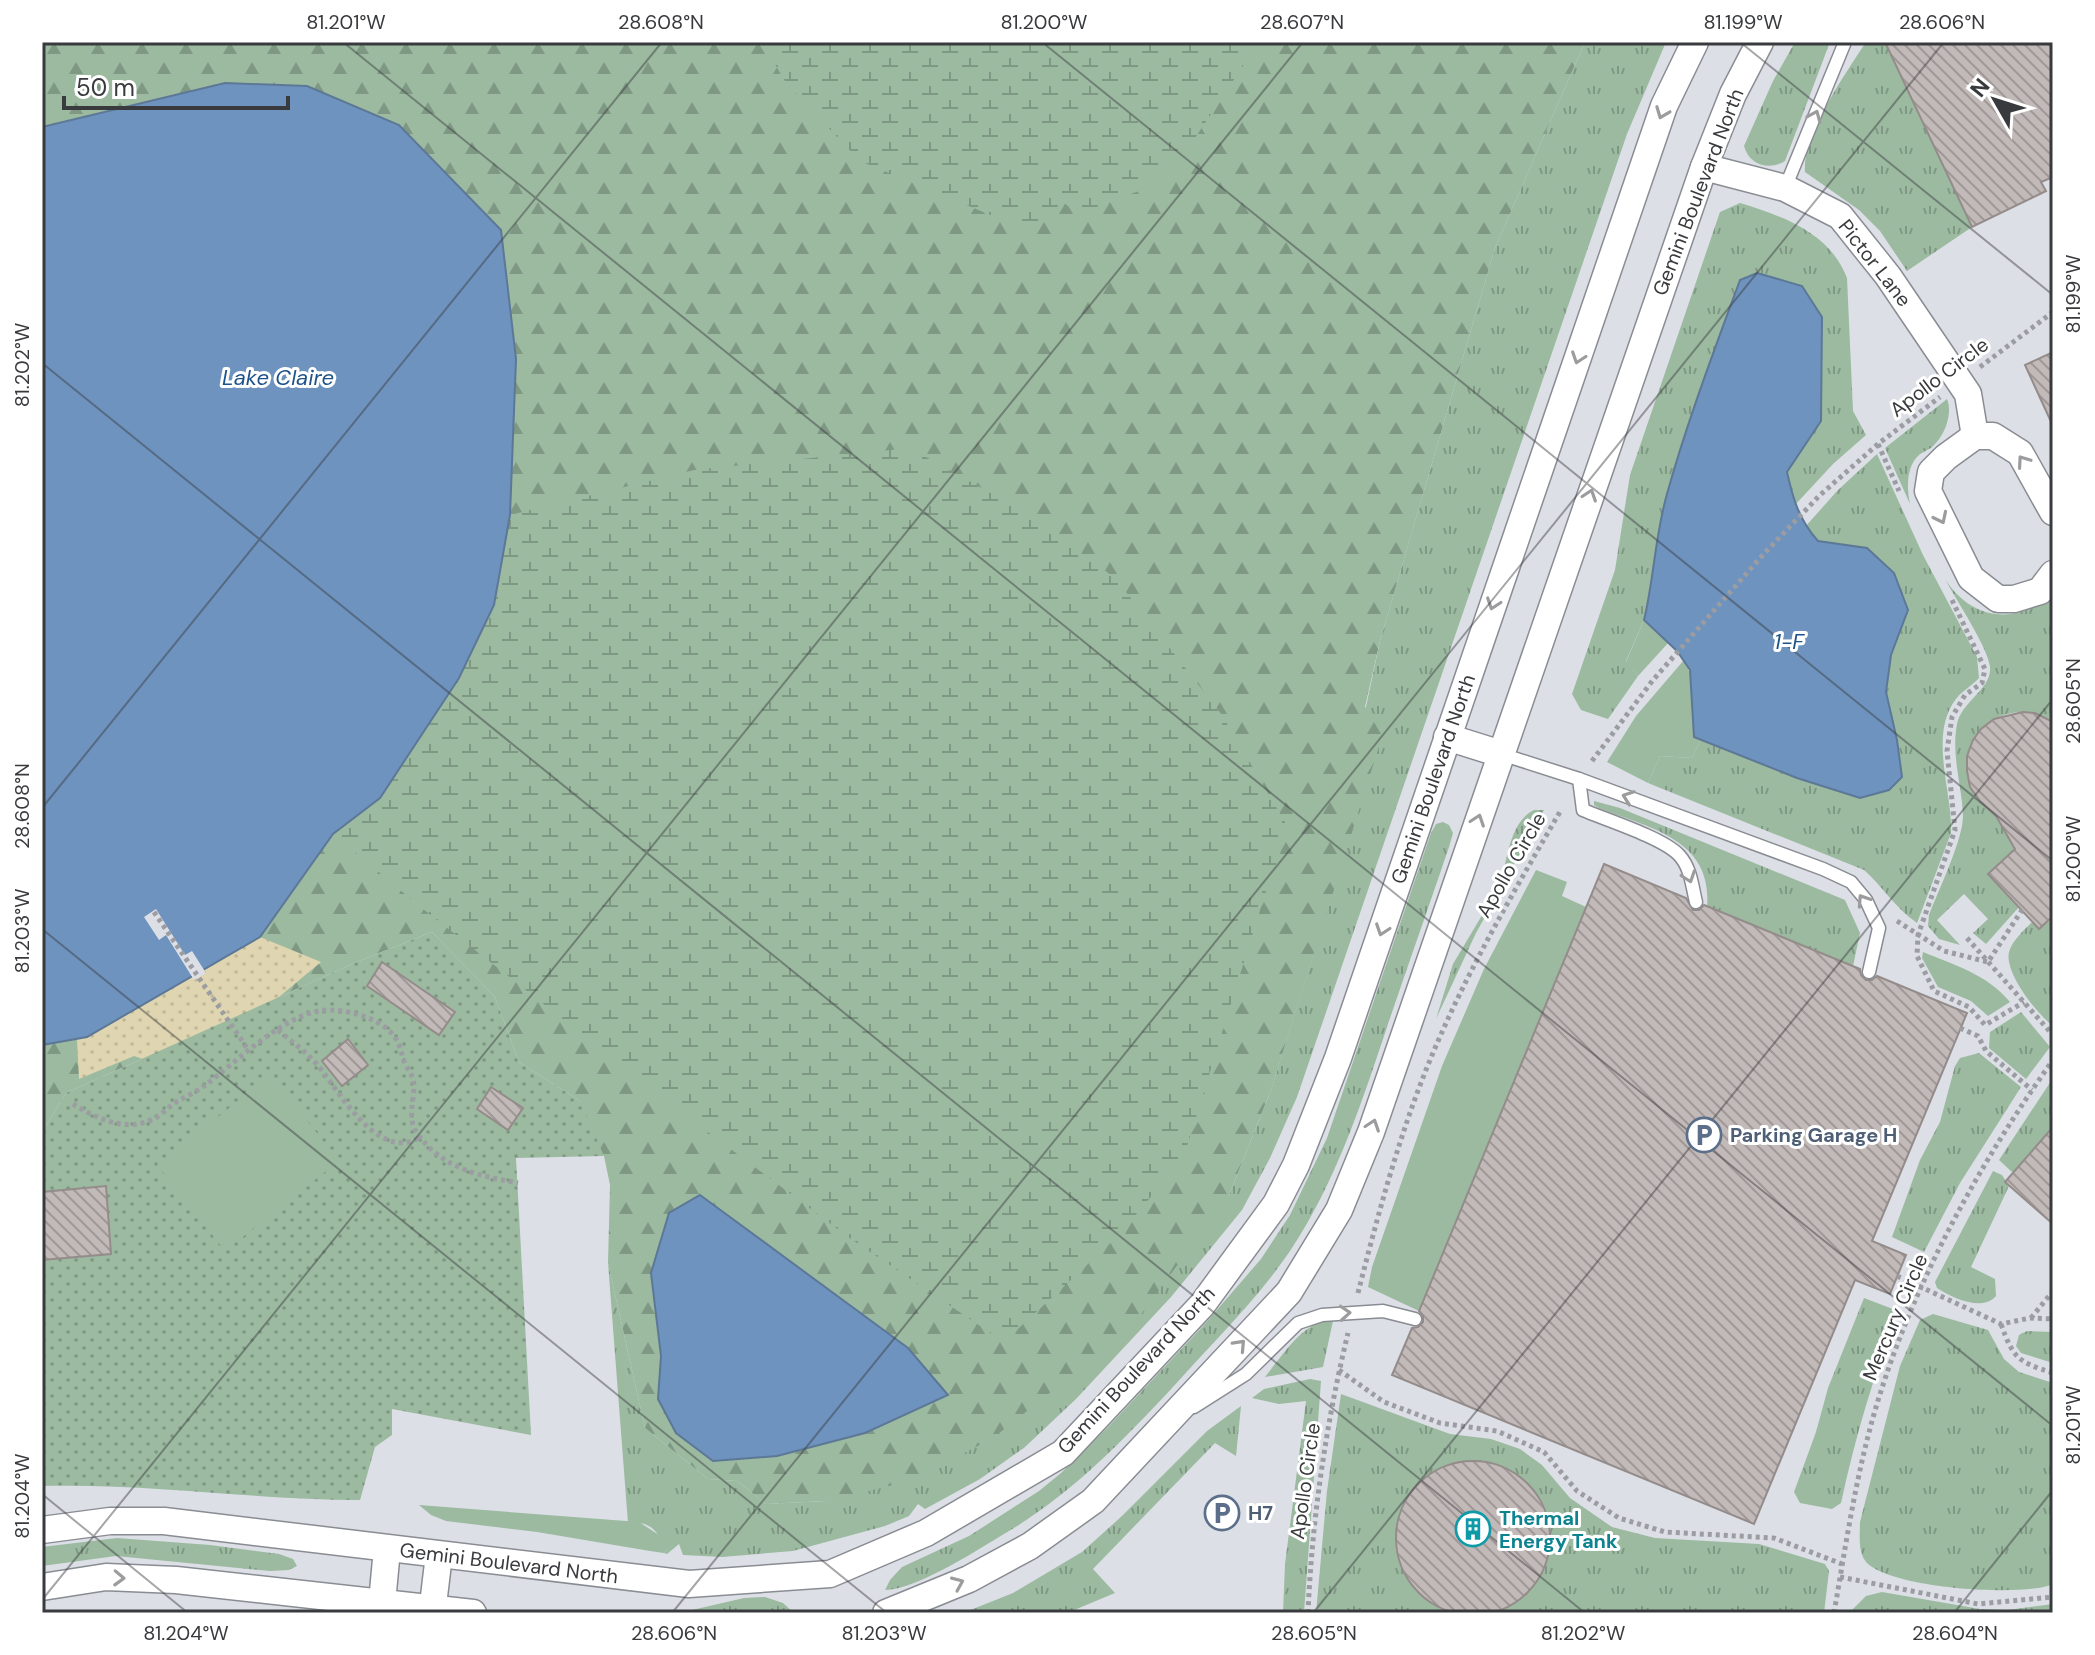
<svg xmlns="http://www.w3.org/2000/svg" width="2095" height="1655" viewBox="0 0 2095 1655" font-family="'DM Sans',sans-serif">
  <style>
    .grass { fill: url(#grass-tufts) }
    .forest { fill: url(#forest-firs); fill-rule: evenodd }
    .wetland { fill: url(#wetland-marsh) }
    .sand { fill: url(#sand-dots) }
    .park { fill: url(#park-dots) }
    .garden { fill: #9bbaa0 }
    .water { fill: #6d93be; stroke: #5d7897; stroke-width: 2 }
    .pier { fill: #dcdfe6 }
    .building { fill: url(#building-back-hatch); stroke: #948c8a; stroke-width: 2 }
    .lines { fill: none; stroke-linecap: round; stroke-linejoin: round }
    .lane-casing { stroke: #898c92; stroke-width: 15 }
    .street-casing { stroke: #898c92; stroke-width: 29 }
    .path { stroke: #9b9da2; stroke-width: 5; stroke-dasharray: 4 4; stroke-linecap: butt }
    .lane { stroke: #fff; stroke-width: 12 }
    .street { stroke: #fff; stroke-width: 26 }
    .oneway { stroke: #9c9c9e }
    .ticks { fill: none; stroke: #393a3d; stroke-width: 2; stroke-opacity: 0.45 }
    .labels { text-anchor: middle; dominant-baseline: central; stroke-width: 6; stroke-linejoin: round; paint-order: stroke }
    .street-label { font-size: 20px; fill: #393a3d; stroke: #fff }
    .service-label { font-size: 20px; font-weight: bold; fill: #4e5e75; stroke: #fff; text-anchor: start }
    .culture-label { font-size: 20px; font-weight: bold; fill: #0d838f; stroke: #fff; text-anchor: start }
    .water-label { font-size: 22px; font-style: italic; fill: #1d538a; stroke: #fff }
    .neatline { fill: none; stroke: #393a3d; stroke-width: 3 }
    .ticks-label { font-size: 20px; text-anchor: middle; fill: #393a3d }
  </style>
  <defs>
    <pattern id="grass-tufts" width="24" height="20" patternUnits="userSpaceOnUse" patternTransform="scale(2)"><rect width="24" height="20" fill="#9bbaa0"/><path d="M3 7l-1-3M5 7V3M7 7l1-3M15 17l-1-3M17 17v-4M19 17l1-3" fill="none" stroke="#7f9884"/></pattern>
    <pattern id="forest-firs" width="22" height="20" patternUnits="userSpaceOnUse" patternTransform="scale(2)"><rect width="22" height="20" fill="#9bbaa0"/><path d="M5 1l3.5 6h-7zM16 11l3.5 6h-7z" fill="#7f9884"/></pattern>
    <pattern id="wetland-marsh" width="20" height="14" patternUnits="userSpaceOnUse" patternTransform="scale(2)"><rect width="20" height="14" fill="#9bbaa0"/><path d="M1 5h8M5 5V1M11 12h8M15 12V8" fill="none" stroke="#7f9884"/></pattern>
    <pattern id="sand-dots" width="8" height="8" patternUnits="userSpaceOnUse" patternTransform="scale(2)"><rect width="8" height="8" fill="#dfd6b1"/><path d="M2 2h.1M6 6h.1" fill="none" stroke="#c0b899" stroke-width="1.8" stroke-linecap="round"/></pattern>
    <pattern id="park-dots" width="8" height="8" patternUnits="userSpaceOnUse" patternTransform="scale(2)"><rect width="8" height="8" fill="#9bbaa0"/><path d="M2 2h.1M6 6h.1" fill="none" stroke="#7f9884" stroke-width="1.8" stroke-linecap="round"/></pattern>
    <pattern id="building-back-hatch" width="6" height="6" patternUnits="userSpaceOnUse" patternTransform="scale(2)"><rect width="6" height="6" fill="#c2bab8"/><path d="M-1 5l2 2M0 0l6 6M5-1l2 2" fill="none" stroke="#9f9897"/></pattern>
  </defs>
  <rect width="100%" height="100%" fill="#dcdfe6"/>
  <g class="grass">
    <path d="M1585 42H1666L1627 134 1297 1097 1270 1158 1242 1210 1171 1297 1076 1399 1025 1447 980 1479 925 1509 918 1504 909 1516 885 1526 793 1551 722 1557 683 1555 679 1544 667 1554 664 1553 667 1550C657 1532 653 1521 628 1523L608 1263 645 1428 708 1479 737 1481 766 1504 826 1501 1229 1195 1271 1090 1314 952 1380 641 1495 248Z"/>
    <path d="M1795 42H1830L1785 161C1769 171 1749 165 1744 146L1773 81Z"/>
    <path d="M1866 42H1885L1972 227 1907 271 1880 231 1859 210 1805 172C1802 135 1846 73 1866 42Z"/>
    <path d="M1740 203C1783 216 1830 233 1847 278L1853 411 1866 435 1833 464 1795 505 1787 472 1821 420 1655 560 1644 620 1626 661 1638 676 1608 719 1581 710 1572 694 1615 570 1630 475 1720 212Z"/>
    <path d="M1947 399C1953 413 1945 435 1934 445 1930 450 1923 451 1918 456 1906 468 1907 488 1910 504L1885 448Z"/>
    <path d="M1877 454 1923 555 1977 657 1979 678C1973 685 1962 691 1956 699 1928 735 1953 793 1951 833L1917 923C1895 908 1883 887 1864 870L1648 783 1660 756 1692 758 1701 739 1797 778 1860 798 1902 777 1897 740 1886 692 1891 655 1908 610 1894 573 1867 548 1818 541 1805 527 1838 490Z"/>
    <path d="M1945 579C1971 620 2016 626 2053 594V722C1984 680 1928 784 2002 816L2015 849 1988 874 2019 907 1986 944 1973 933 1988 919 1964 894 1937 920 1960 945 1939 939 1928 926 1929 915C1938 891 1963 840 1963 816 1962 785 1951 756 1957 724 1962 701 1992 689 1990 667 1988 647 1956 600 1945 579Z"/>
    <path d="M1594 801 1620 808 1845 900 1860 933 1853 966 1707 907C1713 839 1649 828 1599 808L1594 805Z"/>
    <path d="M1534 810H1544L1476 933 1436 1019 1453 964 1500 885C1507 862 1509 822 1534 810Z"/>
    <path d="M1443 822 1449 825 1453 833 1449 847C1429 906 1408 965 1388 1024 1362 1102 1336 1182 1290 1251 1256 1301 1212 1343 1172 1388 1119 1445 1067 1498 999 1537 973 1553 914 1590 885 1590L890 1580 902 1567 969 1536 1039 1491 1061 1473 1108 1427 1203 1326 1261 1259 1290 1215 1327 1138 1431 833 1436 824Z"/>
    <path d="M2053 918V1026C2038 1015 2004 973 2009 952 2012 941 2024 930 2032 922L2039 929Z"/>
    <path d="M2021 1012 2050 1047 2026 1079 1989 1048 1990 1032Z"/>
    <path d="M1979 1053 2021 1087 1960 1183 1924 1252 1892 1237 1920 1160 1940 1122 1955 1066 1960 1058Z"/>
    <path d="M2053 1078V1127L2013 1173 1999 1160Z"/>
    <path d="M1993 1171 2002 1175 2009 1186 1971 1267 1995 1279 1996 1296C1983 1312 1952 1298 1937 1288L1935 1282Z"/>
    <path d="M1864 1298 1898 1311C1874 1375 1855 1437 1841 1503L1832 1509 1800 1503 1794 1492 1816 1432 1828 1388Z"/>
    <path d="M1933 1314 1988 1330 2004 1359 2019 1372 2053 1383V1584C2023 1598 1880 1588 1864 1559 1858 1548 1860 1534 1860 1522L1900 1366 1920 1320Z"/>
    <path d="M1328 1319 1333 1321 1323 1367 1265 1377C1282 1356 1300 1326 1328 1319Z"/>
    <path d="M2027 1331 2053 1332V1363L2021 1353 2016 1346 2019 1335Z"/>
    <path d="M1310 1379 1321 1381 1304 1613H1283L1285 1564 1306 1401 1279 1404 1252 1398 1264 1389Z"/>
    <path d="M1341 1394 1450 1434 1491 1439 1520 1449 1542 1465 1570 1498 1612 1527 1655 1538 1759 1544 1825 1564 1829 1571 1824 1613H1316L1327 1491Z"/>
    <path d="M1241 1406 1236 1456 1215 1443 1093 1569 1115 1593 1067 1613H963L1013 1593 1082 1552 1122 1516 1207 1431Z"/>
    <path d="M117 1538 210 1545 279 1554 293 1559 297 1566 289 1570 270 1571 116 1556 42 1566V1547Z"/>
    <path d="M1882 1592 1980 1609 2007 1610 2053 1604V1613H1849L1866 1596Z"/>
    <path d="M765 1597 783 1603 794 1613H679L744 1598Z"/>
  </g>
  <path class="forest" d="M42 42H1585L1495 248 1380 641 1365 707 1386 724 1271 1090 1229 1195 1131 1328 993 1438 910 1481 826 1501 766 1504 737 1481 708 1479 645 1428 608 1263 610 1185 604 1156 587 1129 580 1101 519 1062 495 997 432 932 359 961 66 1093 42 1132V1045L87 1037 260 937 333 834 307 86 225 83 42 127ZM651 1273 676 1433 658 1399 661 1356Z"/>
  <g class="wetland">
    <path d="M762 42H1259L1187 150 1144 189 1078 214 1063 202 1035 224 1005 221 860 161 786 83Z"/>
    <path d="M910 448 1026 513 1115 578 1222 715 1289 829 1265 894 1183 1159 1116 1238 1004 1342 851 1239 673 1106 423 909 333 834 380 798 459 678 494 604 510 515 694 470Z"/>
  </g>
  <path class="sand" d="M260 937 321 962 268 1006 171 1069 134 1056 79 1079 77 1039 88 1037Z"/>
  <path class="park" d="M432 932 495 997 519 1062 580 1101 604 1156 516 1158 531 1435 392 1409V1435L375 1447 360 1500C254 1500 148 1483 42 1486V1132L66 1093 359 961Z"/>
  <g class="garden">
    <path d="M1644 620 1669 642 1638 676 1626 662Z"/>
    <path d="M1684 660C1697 682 1691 711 1694 736L1701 739 1692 758 1660 756 1648 783 1607 762 1636 716Z"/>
    <path d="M1536 870 1567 882 1562 896 1586 907 1419 1311 1368 1287 1372 1267 1442 1066 1484 969Z"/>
    <path d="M1923 952C1955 965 1988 975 2010 1002L1988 1016 1971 1001 1938 987 1922 958Z"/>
    <path d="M271 1075 339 1161 225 1251 157 1165Z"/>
    <path d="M419 1505 639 1522 662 1537 667 1550 664 1553 650 1551 537 1532 446 1521 431 1515Z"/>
  </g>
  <g class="water">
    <path d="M225 83 307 86 399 125 501 230 516 359 510 515 494 605 459 678 380 798 333 834 260 937 87 1037 42 1045V127Z"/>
    <path d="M1757 273 1802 286 1822 317 1821 421 1787 472C1793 499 1799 520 1818 541L1867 548 1894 573 1908 610 1891 655 1886 692 1897 740 1902 777 1889 790 1860 798 1797 778 1694 737 1690 670 1677 651 1644 620C1654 579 1655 535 1667 494 1687 422 1714 351 1740 280Z"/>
    <path d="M700 1195 908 1348 948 1395 865 1433 777 1456 713 1461 676 1433 658 1399 661 1356 651 1273 669 1213Z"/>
  </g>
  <path class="pier" d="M156 909 185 955 192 951 206 973 194 980 166 935 159 940 144 917Z"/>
  <g class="building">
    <path d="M1885 42H2053V177L2041 182 2046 191 1972 227Z"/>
    <path d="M2053 352V426L2025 365Z"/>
    <path d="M2023 712 2035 713 2053 722V916L2039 929 1988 874 2015 849 1996 816 1980 801 1970 787 1967 771V756L1973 740 1981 729 1994 719Z"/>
    <path d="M1604 864 1686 898 1693 910H1699L1704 905 1860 969 1861 975 1866 980H1872L1877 976 1967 1013 1872 1241 1906 1255 1890 1294 1855 1280 1754 1524 1392 1375 1412 1328 1418 1327 1423 1322V1316L1419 1311Z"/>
    <path d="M382 962 455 1012 439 1035 367 986Z"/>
    <path d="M348 1039 368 1065 342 1086 322 1061Z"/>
    <path d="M491 1087 523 1108 508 1130 477 1109Z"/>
    <path d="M2053 1127V1224L2005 1182Z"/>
    <path d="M106 1186 111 1254 42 1260V1192Z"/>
    <circle cx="1473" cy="1538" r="77"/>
  </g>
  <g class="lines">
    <g class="lane-casing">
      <g id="lane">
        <path d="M1785 188 1845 42"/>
        <path d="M1501 754 1579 779 1823 869 1851 882 1866 900 1879 928 1869 972"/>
        <path d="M1579 779 1583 810C1607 820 1663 838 1679 855 1691 868 1692 886 1696 902"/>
        <path d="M1194 1407 1246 1374 1298 1323 1322 1315 1383 1311 1415 1319"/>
      </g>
    </g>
    <g class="street-casing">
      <g id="street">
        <path d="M1704 167 1785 188 1840 216 1888 276 1968 394 1975 436"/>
        <path d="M2053 512 2020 453 1993 436H1975L1946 457 1931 472 1928 491 1971 578 1998 599H2014L2040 591 2053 574"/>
        <path d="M1447 737 1501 754"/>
        <path d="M42 1530 110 1521H164L689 1584 830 1574 926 1533 1063 1453 1202 1305 1276 1204 1296 1165 1338 1058 1664 106 1695 42"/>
        <path d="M42 1587 106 1577 176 1580 473 1613"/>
        <path d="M381 1613 387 1549"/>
        <path d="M432 1613 439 1555"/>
        <path d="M886 1613 969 1579 1030 1546 1093 1501 1289 1292 1339 1210 1371 1132 1704 167 1733 94 1760 42"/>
      </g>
    </g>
    <g class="path">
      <path d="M1980 367 2053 312"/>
      <path d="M1878 444 1899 491"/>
      <path d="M1952 600 1985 669 1982 683 1965 695 1952 717 1947 751 1955 830 1918 935 1917 956 1934 991 1969 1007 1985 1025 2024 1002"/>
      <path d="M1592 761 1653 680 1760 558 1819 496 1878 444 1940 397"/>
      <path d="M154 912 249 1051"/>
      <path d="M1897 921 1944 951 1988 962 2022 910"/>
      <path d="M1967 938 2053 1035"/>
      <path d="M1960 1028 1978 1036 1986 1051 2032 1090"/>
      <path d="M278 1030C292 1042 308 1053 320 1068 340 1093 379 1163 420 1137"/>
      <path d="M73 1104C96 1118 126 1133 153 1119 162 1115 169 1106 178 1101 187 1096 196 1092 204 1086 237 1062 290 1007 333 1010 354 1011 387 1021 397 1041 401 1048 402 1056 405 1064 409 1071 414 1077 414 1086 414 1102 407 1119 417 1133 441 1168 479 1176 518 1183"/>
      <path d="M1897 1276 2001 1324 2030 1318 2053 1319"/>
      <path d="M1358 1293C1377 1218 1399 1136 1428 1065 1464 976 1513 893 1561 810"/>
      <path d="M2031 1318 2053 1291"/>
      <path d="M2001 1324C2013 1358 2018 1362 2053 1373"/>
      <path d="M1339 1370 1384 1402 1440 1423 1497 1431 1544 1452 1577 1491 1619 1518 1665 1532 1774 1538 1842 1564"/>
      <path d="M1840 1577 1978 1604 2053 1597"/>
      <path d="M1308 1613C1312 1519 1326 1424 1348 1333"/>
      <path d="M1834 1613C1847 1538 1858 1461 1882 1388 1919 1273 1983 1158 2053 1060"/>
    </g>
    <use href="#lane" class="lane"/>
    <use href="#street" class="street"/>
  </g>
  <defs><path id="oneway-chevron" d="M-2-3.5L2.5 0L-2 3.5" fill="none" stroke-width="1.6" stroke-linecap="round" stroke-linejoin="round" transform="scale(2)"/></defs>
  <g class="oneway">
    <use href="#oneway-chevron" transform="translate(1662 113) rotate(111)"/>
    <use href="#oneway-chevron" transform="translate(1815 116) rotate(-67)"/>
    <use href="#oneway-chevron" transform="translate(1578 358) rotate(109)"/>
    <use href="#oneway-chevron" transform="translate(2023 461) rotate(-125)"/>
    <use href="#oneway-chevron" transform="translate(1590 495) rotate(-71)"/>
    <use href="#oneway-chevron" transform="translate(1941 518) rotate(64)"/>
    <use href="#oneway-chevron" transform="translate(1493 604) rotate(109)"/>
    <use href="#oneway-chevron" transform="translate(1628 797) rotate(-160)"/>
    <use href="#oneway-chevron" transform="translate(1478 820) rotate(-71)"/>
    <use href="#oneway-chevron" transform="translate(1689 877) rotate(71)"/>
    <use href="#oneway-chevron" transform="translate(1863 900) rotate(-124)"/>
    <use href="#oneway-chevron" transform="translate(1382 930) rotate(109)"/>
    <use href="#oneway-chevron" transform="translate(1373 1125) rotate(-71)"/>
    <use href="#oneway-chevron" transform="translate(1345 1313) rotate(-4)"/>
    <use href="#oneway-chevron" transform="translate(1240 1345) rotate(-47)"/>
    <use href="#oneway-chevron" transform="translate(119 1578) rotate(2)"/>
    <use href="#oneway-chevron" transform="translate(958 1583) rotate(-23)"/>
  </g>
  <path class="ticks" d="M343 42 2053 1426M1042 42 2053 861M1740 42 2053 295M42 363 1585 1613M42 808 662 42M42 929 887 1613M42 1494 188 1613M42 1600 1303 42M672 1613 1944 42M1313 1613 2053 699M1954 1613 2053 1490"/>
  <defs>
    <g id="parking-ring" transform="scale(1.8)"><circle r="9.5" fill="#fff" stroke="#5c6f8a" stroke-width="1.5"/><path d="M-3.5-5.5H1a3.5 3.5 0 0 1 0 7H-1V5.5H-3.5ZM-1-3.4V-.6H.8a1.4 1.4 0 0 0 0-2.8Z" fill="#5c6f8a"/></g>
    <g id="building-ring" transform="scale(1.8)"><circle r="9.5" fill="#fff" stroke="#0f9aa8" stroke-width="1.5"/><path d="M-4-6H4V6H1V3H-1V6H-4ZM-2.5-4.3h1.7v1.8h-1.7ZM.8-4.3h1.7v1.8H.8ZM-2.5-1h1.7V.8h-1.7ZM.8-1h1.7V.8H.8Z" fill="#0f9aa8"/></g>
  </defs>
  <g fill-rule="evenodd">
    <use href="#parking-ring" x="1704" y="1135"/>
    <use href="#parking-ring" x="1222" y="1513"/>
    <use href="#building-ring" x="1473" y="1529"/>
  </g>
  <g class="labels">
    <g class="street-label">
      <text transform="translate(1698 192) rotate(-69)">Gemini Boulevard North</text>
      <text transform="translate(1875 263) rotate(52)">Pictor Lane</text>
      <text transform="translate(1939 377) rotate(-37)">Apollo Circle</text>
      <text transform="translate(1433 779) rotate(-71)">Gemini Boulevard North</text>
      <text transform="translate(1511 865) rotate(-60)">Apollo Circle</text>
      <text transform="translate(1895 1317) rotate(-67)">Mercury Circle</text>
      <text transform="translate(1136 1370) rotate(-47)">Gemini Boulevard North</text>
      <text transform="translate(1305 1481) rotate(-82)">Apollo Circle</text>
      <text transform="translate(509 1563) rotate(7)">Gemini Boulevard North</text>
    </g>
    <g class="service-label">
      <text x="1730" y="1135">Parking Garage H</text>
      <text x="1248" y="1513">H7</text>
    </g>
    <g class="culture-label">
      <text x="1499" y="1518">Thermal<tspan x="1499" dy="23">Energy Tank</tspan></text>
    </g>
    <g class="water-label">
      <text x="278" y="377">Lake Claire</text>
      <text x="1789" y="641">1-F</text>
    </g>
  </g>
  <rect width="2095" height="1655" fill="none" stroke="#ffffff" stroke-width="88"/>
  <g transform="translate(1995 100) rotate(309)" stroke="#ffffff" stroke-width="6" paint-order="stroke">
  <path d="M0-6L14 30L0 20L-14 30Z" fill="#393a3d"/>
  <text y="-12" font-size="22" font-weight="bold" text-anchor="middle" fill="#393a3d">N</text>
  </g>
  <path d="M64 96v12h224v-12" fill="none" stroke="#393a3d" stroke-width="4"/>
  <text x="76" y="96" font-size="24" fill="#393a3d" stroke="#ffffff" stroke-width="6" paint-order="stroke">50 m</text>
  <rect x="44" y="44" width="2007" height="1567" class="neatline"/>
  <g class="ticks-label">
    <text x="346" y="29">81.201°W</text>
    <text x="661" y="29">28.608°N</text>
    <text x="1044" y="29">81.200°W</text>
    <text x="1302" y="29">28.607°N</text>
    <text x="1743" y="29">81.199°W</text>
    <text x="1942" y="29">28.606°N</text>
    <text transform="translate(2073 294) rotate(-90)" y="7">81.199°W</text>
    <text transform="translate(22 365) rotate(-90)" y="7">81.202°W</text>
    <text transform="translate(2073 701) rotate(-90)" y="7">28.605°N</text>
    <text transform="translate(22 806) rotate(-90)" y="7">28.608°N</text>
    <text transform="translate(2073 859) rotate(-90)" y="7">81.200°W</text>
    <text transform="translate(22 931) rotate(-90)" y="7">81.203°W</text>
    <text transform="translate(2073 1425) rotate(-90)" y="7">81.201°W</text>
    <text transform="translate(22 1496) rotate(-90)" y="7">81.204°W</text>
    <text x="186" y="1640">81.204°W</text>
    <text x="674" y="1640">28.606°N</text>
    <text x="884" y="1640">81.203°W</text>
    <text x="1314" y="1640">28.605°N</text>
    <text x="1583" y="1640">81.202°W</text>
    <text x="1955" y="1640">28.604°N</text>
  </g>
</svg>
